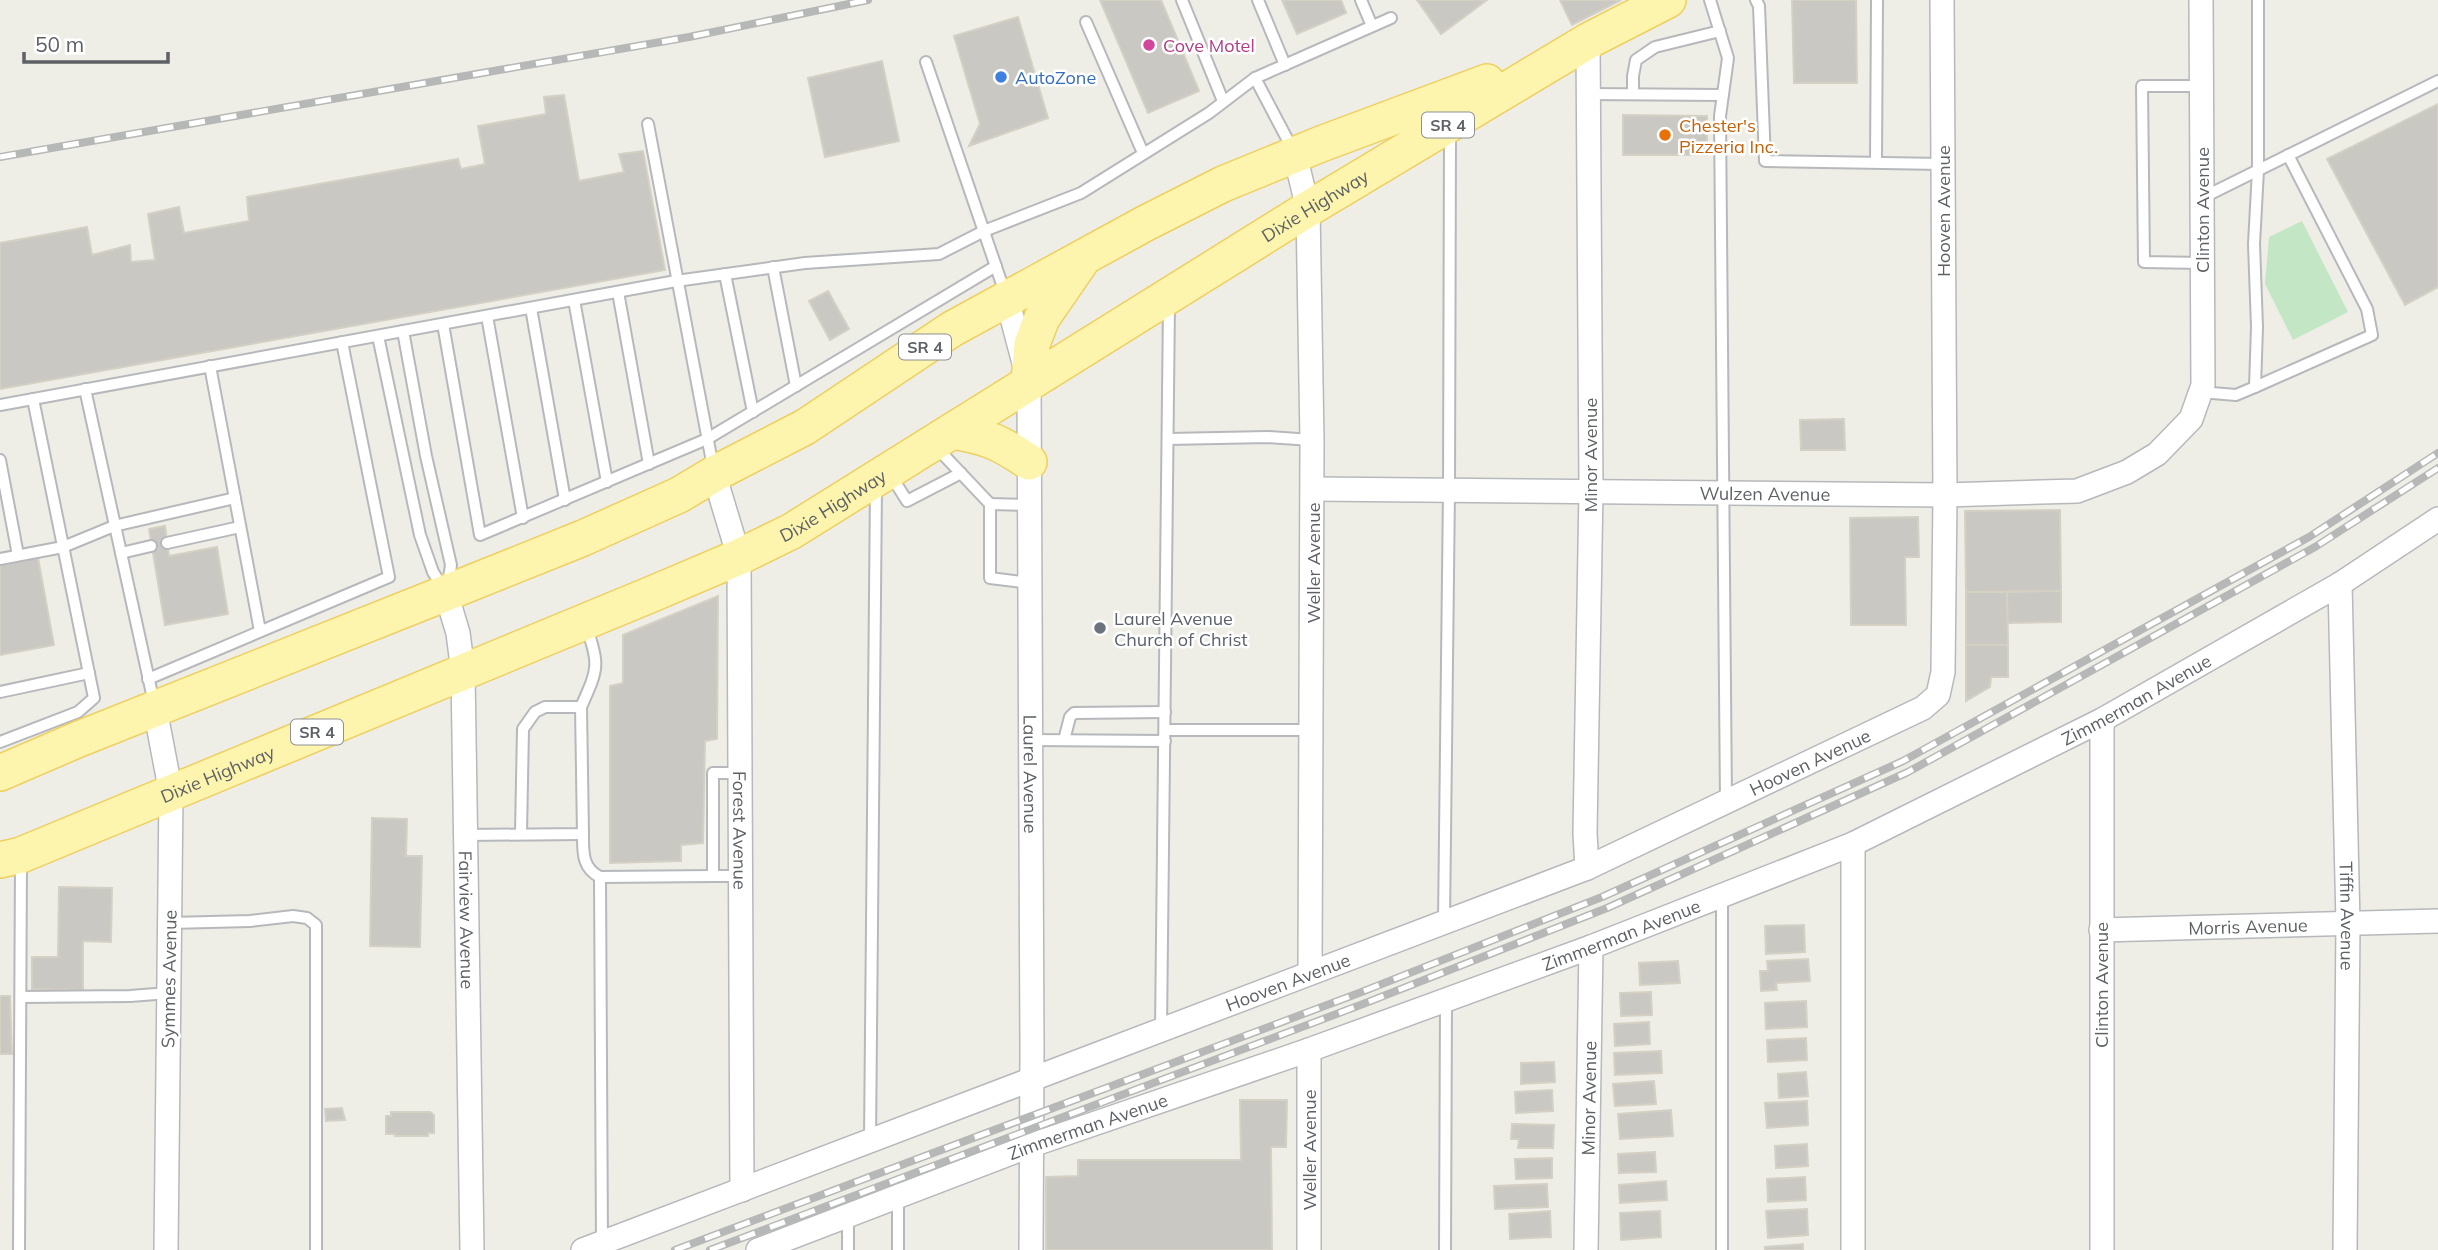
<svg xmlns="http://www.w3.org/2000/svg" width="2438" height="1250" viewBox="0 0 2438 1250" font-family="Mulish,sans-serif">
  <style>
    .green { fill: #c3e6c5 }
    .building { fill: #cac8c3; stroke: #d4d0c4; stroke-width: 2 }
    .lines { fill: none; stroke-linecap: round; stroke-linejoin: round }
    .lane-casing { stroke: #b6b8bc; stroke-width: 14 }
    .street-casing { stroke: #b6b8bc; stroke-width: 26 }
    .primary-casing { stroke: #eecf60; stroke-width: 38 }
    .lane { stroke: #fff; stroke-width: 10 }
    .street { stroke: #fff; stroke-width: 23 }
    .primary { stroke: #fdf5ad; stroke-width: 35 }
    .rail-casing { stroke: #b6b7b7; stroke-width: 8 }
    .rail { stroke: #fff; stroke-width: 5; stroke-dasharray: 16; stroke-linecap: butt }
    .hotel-dot { fill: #d1479c; stroke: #fff; stroke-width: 2.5 }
    .shop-dot { fill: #3f7fe0; stroke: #fff; stroke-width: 2.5 }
    .food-dot { fill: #e8710a; stroke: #fff; stroke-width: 2.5 }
    .worship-dot { fill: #6b7280; stroke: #fff; stroke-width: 2.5 }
    .labels { text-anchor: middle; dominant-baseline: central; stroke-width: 5; stroke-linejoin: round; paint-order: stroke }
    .shield { fill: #fff; stroke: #8e9094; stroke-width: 2 }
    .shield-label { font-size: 16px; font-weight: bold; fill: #5d6166 }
    .hotel-label { font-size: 18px; fill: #b23c85; stroke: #fff; text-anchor: start }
    .shop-label { font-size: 18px; fill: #366cbe; stroke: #fff; text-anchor: start }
    .food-label { font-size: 18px; fill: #c56008; stroke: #fff; text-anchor: start }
    .street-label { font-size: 18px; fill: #5d6166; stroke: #fff }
    .worship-label { font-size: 18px; fill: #5b616d; stroke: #fff; text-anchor: start }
  </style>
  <rect width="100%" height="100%" fill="#efeee6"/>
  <path class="green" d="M2302 221 2348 312 2293 340 2265 284 2269 237Z"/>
  <g class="building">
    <path d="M1100 0H1161L1199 91 1148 113Z"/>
    <path d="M1282 0H1341L1346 13 1297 34Z"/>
    <path d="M1417 0H1487L1441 34Z"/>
    <path d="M1560 0H1621L1572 25Z"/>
    <path d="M1792 0H1856L1857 83H1794Z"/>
    <path d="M1018 17 1048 118 969 146 980 124 954 36Z"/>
    <path d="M882 61 899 141 825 157 808 78Z"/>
    <path d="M564 95 579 181 624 172 619 154 643 151 665 270 0 389V243L87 227 92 255 130 245 131 262 155 260 148 214 179 207 184 233 249 221 247 197 458 159 461 169 485 164 478 126 546 114 544 97Z"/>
    <path d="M2438 104V287L2405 305 2327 159Z"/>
    <path d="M1623 115 1707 116V155H1623Z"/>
    <path d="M828 291 849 329 830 340 809 301Z"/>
    <path d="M1844 419 1845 450H1801L1800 420Z"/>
    <path d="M2060 510 2061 591 1966 592 1965 511Z"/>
    <path d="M1918 517 1919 557H1905L1906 625H1851L1850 518Z"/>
    <path d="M165 526 169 556 217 547 228 614 165 625 149 529Z"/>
    <path d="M38 558 54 645 0 655V565Z"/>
    <path d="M2061 591V622L2007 623V592Z"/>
    <path d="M1966 592H2007L2008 645H1966Z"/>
    <path d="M718 596 717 739 705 741 703 843 681 845V861L610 863V686L623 683V635Z"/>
    <path d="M1966 645H2008V677H1991L1990 687 1966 701Z"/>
    <path d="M372 818 407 819 406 856H422L420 947 370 946Z"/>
    <path d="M59 887 112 888 111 942 83 941V990L32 989V957H58Z"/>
    <path d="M1804 925 1805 952 1766 954 1765 926Z"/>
    <path d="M1808 959 1810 981 1776 983 1777 990 1761 991 1760 971H1768L1767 961Z"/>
    <path d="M1678 961 1680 983 1640 985 1639 963Z"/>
    <path d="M1651 992 1652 1015 1621 1016 1620 993Z"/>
    <path d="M0 996H10L12 1054H0Z"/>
    <path d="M1806 1001 1807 1027 1766 1029 1765 1003Z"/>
    <path d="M1649 1022 1650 1044 1615 1046 1614 1024Z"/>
    <path d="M1806 1038 1807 1060 1768 1062 1767 1040Z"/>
    <path d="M1661 1051 1662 1073 1615 1075 1614 1053Z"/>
    <path d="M1554 1062 1555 1082 1521 1084V1063Z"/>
    <path d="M1806 1072 1808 1096 1779 1098 1778 1074Z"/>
    <path d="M1654 1081 1656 1104 1615 1106 1613 1084Z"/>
    <path d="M1552 1090 1553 1111 1516 1113 1515 1092Z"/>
    <path d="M1240 1100H1287L1286 1147H1271L1272 1250H1046V1177L1078 1176V1160H1241Z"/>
    <path d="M1807 1101 1808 1125 1767 1128 1765 1103Z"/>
    <path d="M342 1108 345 1120 326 1121 325 1109Z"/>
    <path d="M1671 1110 1673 1136 1620 1139 1618 1114Z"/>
    <path d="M391 1112H430L434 1115V1133H428V1136H395V1134H386V1116H391Z"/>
    <path d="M1512 1124 1554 1125 1553 1148H1518L1519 1139H1511Z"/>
    <path d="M1807 1144 1808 1166 1776 1168 1775 1146Z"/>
    <path d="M1655 1152 1656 1172 1619 1173 1618 1154Z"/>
    <path d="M1552 1158V1178L1516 1179 1515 1159Z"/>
    <path d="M1805 1177 1806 1200 1768 1202 1767 1179Z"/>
    <path d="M1666 1181 1667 1200 1620 1203 1619 1185Z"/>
    <path d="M1547 1184 1548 1207 1495 1209 1494 1186Z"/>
    <path d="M1807 1209 1808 1235 1768 1238 1766 1211Z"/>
    <path d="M1550 1211 1551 1237 1510 1239 1509 1214Z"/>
    <path d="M1660 1211 1661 1237 1621 1240 1620 1213Z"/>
    <path d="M1803 1244V1250H1765V1247Z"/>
  </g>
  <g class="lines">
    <g class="lane-casing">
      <g id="lane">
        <path d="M1182 0 1223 101"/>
        <path d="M1258 0 1285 65"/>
        <path d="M1361 0 1372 26"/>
        <path d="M1710 0 1728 58 1720 116 1726 802"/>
        <path d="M1756 0 1759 6 1765 161 1943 164"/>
        <path d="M1086 22 1143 153"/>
        <path d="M926 62 1005 293"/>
        <path d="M1255 78 1294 152"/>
        <path d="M2202 86H2142L2144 262 2202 263"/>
        <path d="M1633 93V76L1636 60 1655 47 1720 31"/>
        <path d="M1588 94 1723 95"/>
        <path d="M648 124 713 467"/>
        <path d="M1876 162 1877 0"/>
        <path d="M2202 198 2438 81"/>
        <path d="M773 267 796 386"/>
        <path d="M725 274 753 412"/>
        <path d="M618 292 649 464"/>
        <path d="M574 300 607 482"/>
        <path d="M531 308 565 500"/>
        <path d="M487 316 523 518"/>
        <path d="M443 324 480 535 707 439 996 266"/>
        <path d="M403 331 426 456 451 565 448 584"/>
        <path d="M378 336 420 535 433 572 443 588"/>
        <path d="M210 366 260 631"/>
        <path d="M2255 387 2372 335 2367 309 2288 155"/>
        <path d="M85 389 154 703"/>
        <path d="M2200 392 2236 395 2255 387 2257 327 2254 244 2258 170V0"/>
        <path d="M0 405 676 281 805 263 939 254 984 231 1081 193 1209 113 1255 78 1391 18"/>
        <path d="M1168 439 1268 437 1312 440"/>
        <path d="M937 448 990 504"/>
        <path d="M0 460 18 555"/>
        <path d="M890 474 907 501 961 473"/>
        <path d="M1029 505 990 504V578L1030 583"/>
        <path d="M167 543 240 527"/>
        <path d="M121 553 151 546"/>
        <path d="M0 559 63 547 114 526 235 498"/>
        <path d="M148 679 389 577 342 342"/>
        <path d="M0 692 89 673"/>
        <path d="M581 707C597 671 601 665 586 627"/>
        <path d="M1165 730H1312"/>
        <path d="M1030 740 1165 741"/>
        <path d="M1064 740 1070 717 1074 713 1165 712"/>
        <path d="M0 742 78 712 94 698 33 399"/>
        <path d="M739 773H713V876H739"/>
        <path d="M583 834C583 852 582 868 600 877L713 876"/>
        <path d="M466 835 583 834 581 707H545L535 712 523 729 521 833"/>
        <path d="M600 877 602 1243"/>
        <path d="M1444 922 1449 489 1450 130"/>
        <path d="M170 923 250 921 293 916 307 918 316 925V1250"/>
        <path d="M21 997 130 996 169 993"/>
        <path d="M1161 1029 1169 304"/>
        <path d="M870 1141 876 486"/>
        <path d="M848 1216V1250"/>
        <path d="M19 1250 21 861"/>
        <path d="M898 1250V1196"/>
        <path d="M1445 1250 1446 1001"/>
        <path d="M1722 1250V895"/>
      </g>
    </g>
    <g class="street-casing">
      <g id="street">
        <path d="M1295 155 1308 209 1312 440 1310 972"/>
        <path id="s1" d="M1007 299 1029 382 1032 1051 1031 1250"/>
        <path id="s2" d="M714 474 739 557 742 1190"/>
        <path id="s3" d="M1313 489 1945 495 2077 491 2127 472 2157 454 2191 419 2203 385 2201 0"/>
        <path id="s4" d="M2340 584 2348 923 2345 1250"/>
        <path id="s5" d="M446 593 458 633 463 672 472 1250"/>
        <path d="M155 709 171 793 166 1250"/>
        <path d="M1853 844V1250"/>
        <path d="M1587 868 1585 833 1591 490 1588 41"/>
        <path id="s6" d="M2101 930 2438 921"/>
        <path id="s7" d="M583 1250 1587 868 1923 708 1938 695 1943 672 1945 495 1942 0"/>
        <path id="s8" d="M758 1250 1032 1145 1309 1050 1591 947 1853 844 2102 720 2340 584 2438 519"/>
        <path d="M1309 1250V1050"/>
        <path id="s9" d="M1586 1250 1591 947"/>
        <path d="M2102 1250V720"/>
      </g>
    </g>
    <g class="primary-casing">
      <g id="primary">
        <path d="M1029 382 1032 344 1042 318 1082 260"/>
        <path d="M952 431C988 437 999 442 1029 462"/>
        <path d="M0 773 79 739 446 593 583 538 679 495 714 474 805 427 952 329 1146 223 1223 184 1321 144 1487 82"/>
        <path id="s10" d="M0 860 21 855 652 594 739 557 792 531 1308 209 1588 41 1668 0"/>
      </g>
    </g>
    <use href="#lane" class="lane"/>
    <use href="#street" class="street"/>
    <use href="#primary" class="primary"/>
    <g class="rail-casing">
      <g id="rail">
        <path d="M0 157 689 37 868 0"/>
        <path d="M675 1250 1359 993 1602 897 1903 761 2309 537 2438 453"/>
        <path d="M710 1250 1363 1004 1607 908 1908 772 2315 547 2438 468"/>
      </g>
    </g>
    <use href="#rail" class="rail"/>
  </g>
  <circle class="hotel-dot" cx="1149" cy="45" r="7"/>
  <circle class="shop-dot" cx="1001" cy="77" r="7"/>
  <circle class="food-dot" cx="1665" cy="135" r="7"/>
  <circle class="worship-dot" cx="1100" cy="628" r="7"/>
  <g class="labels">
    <g class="shield">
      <rect x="1422" y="112.5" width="52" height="25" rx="5"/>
      <rect x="899" y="334.5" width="52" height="25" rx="5"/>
      <rect x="291" y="719.5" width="52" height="25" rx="5"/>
    </g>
    <g class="shield-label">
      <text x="1448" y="125">SR 4</text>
      <text x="925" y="347">SR 4</text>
      <text x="317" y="732">SR 4</text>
    </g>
    <g class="hotel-label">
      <text x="1163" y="45">Cove Motel</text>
    </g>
    <g class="shop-label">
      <text x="1015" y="77">AutoZone</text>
    </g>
    <g class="food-label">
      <text x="1679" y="125">Chester's<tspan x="1679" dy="21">Pizzeria Inc.</tspan></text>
    </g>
    <g class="street-label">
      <text stroke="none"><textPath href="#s10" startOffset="1474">Dixie Highway</textPath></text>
      <text transform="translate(2202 210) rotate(-90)">Clinton Avenue</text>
      <text transform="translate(1943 211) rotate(-90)">Hooven Avenue</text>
      <text transform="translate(1590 455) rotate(-90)">Minor Avenue</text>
      <text stroke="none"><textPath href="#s3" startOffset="452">Wulzen Avenue</textPath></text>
      <text stroke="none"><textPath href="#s10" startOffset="906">Dixie Highway</textPath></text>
      <text transform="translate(1313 563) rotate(-90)">Weller Avenue</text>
      <text stroke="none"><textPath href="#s8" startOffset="1486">Zimmerman Avenue</textPath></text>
      <text stroke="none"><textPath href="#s7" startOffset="1321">Hooven Avenue</textPath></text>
      <text stroke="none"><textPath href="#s10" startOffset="234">Dixie Highway</textPath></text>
      <text stroke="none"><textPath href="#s1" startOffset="478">Laurel Avenue</textPath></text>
      <text stroke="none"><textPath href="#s2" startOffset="360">Forest Avenue</textPath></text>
      <text stroke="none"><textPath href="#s4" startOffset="332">Tiffin Avenue</textPath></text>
      <text stroke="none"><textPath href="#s5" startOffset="329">Fairview Avenue</textPath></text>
      <text stroke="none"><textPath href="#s6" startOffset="147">Morris Avenue</textPath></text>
      <text stroke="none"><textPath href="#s8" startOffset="919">Zimmerman Avenue</textPath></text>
      <text transform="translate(169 979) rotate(-89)">Symmes Avenue</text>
      <text stroke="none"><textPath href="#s7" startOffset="754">Hooven Avenue</textPath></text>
      <text transform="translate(2101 985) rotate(-90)">Clinton Avenue</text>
      <text stroke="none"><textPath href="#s9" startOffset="152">Minor Avenue</textPath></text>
      <text stroke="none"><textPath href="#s8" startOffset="352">Zimmerman Avenue</textPath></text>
      <text transform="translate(1309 1150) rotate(-90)">Weller Avenue</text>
    </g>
    <g class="worship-label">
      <text x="1114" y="618">Laurel Avenue<tspan x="1114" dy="21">Church of Christ</tspan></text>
    </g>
  </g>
  <path d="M24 52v10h144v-10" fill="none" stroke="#5d6166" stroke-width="3.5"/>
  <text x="35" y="52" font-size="21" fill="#5d6166" stroke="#ffffff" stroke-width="5" paint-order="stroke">50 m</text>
</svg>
